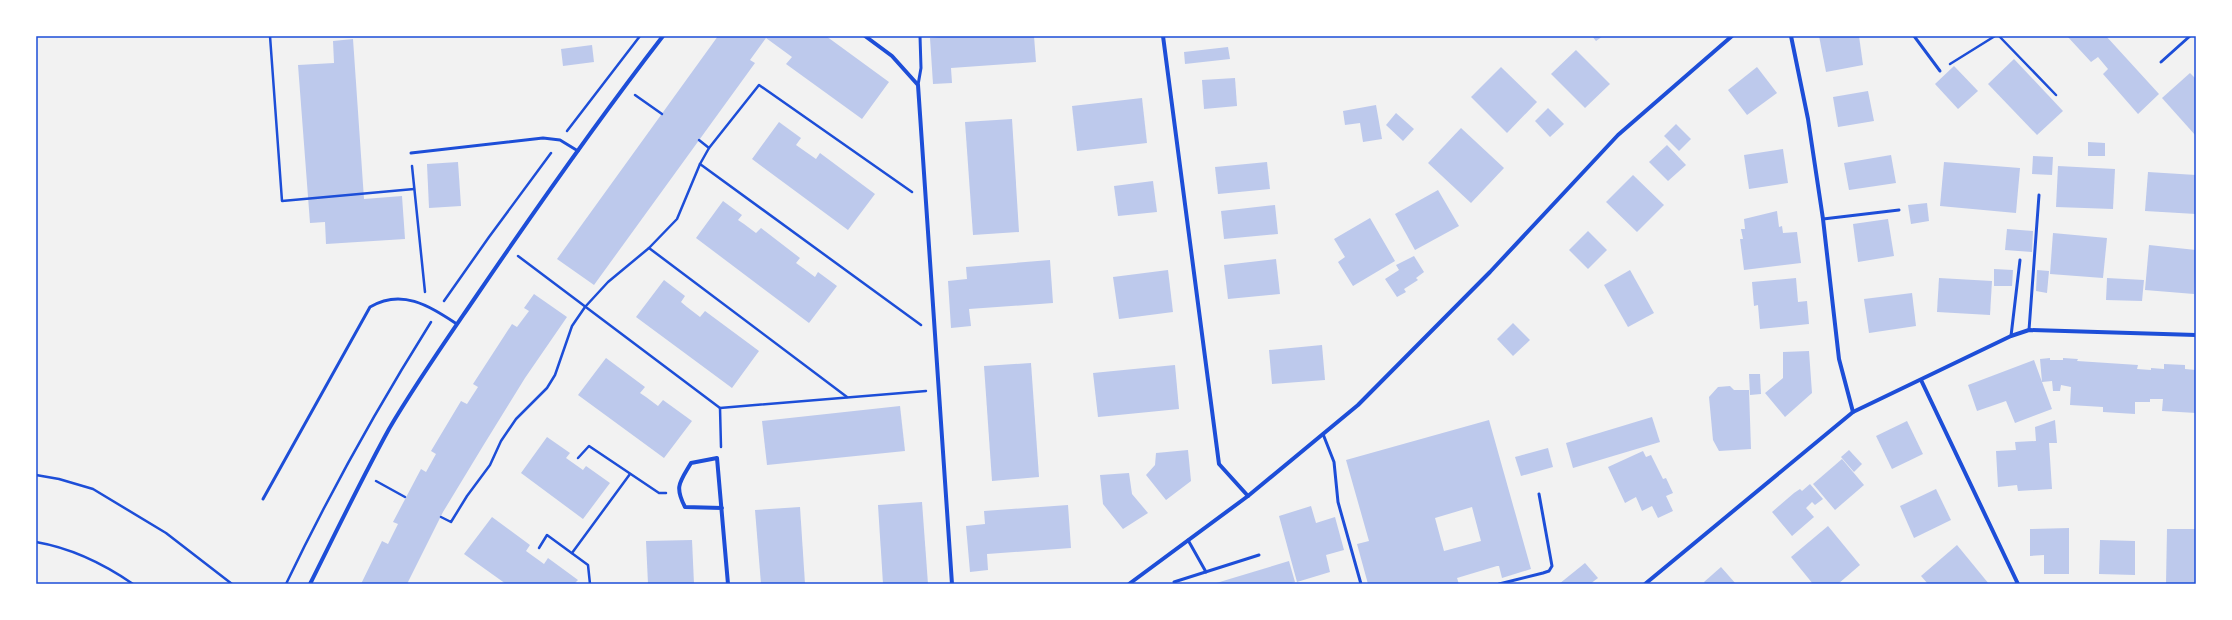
<svg xmlns="http://www.w3.org/2000/svg" width="2232" height="620" viewBox="0 0 2232 620" font-family="'PT Sans',sans-serif">
  <style>
    .building { fill: #bdc9ec; fill-rule: evenodd }
    .lines { fill: none; stroke-linecap: round; stroke-linejoin: round }
    .path { stroke: #1d4ed8; stroke-width: 2.5 }
    .service { stroke: #1d4ed8; stroke-width: 3 }
    .minor { stroke: #1d4ed8; stroke-width: 4 }
    .neatline { fill: none; stroke: #1d4ed8; stroke-width: 1.5 }
  </style>
  <rect width="100%" height="100%" fill="#f2f2f2"/>
  <g class="building">
    <path d="M718 36H826L889 82 862 119 786 64 792 57 766 38 750 60 755 63 594 285 557 259Z"/>
    <path d="M949 36H1034L1036 62 951 68 952 83 933 84 930 38Z"/>
    <path d="M1592 36H1603L1596 41Z"/>
    <path d="M1819 36H1859L1863 65 1826 72Z"/>
    <path d="M2067 36H2106L2159 94 2138 114 2103 74 2108 69 2098 57 2091 62Z"/>
    <path d="M353 39 364 199 402 196 405 239 326 244 325 222 310 223 298 65 334 63 333 41Z"/>
    <path d="M592 45 594 62 563 66 561 49Z"/>
    <path d="M1228 47 1230 59 1185 64 1184 52Z"/>
    <path d="M1576 50 1610 84 1585 108 1551 74Z"/>
    <path d="M2014 59 2063 111 2037 135 1988 84Z"/>
    <path d="M1954 66 1978 91 1958 109 1935 84Z"/>
    <path d="M1501 67 1537 102 1507 133 1471 97Z"/>
    <path d="M1757 67 1777 93 1747 115 1728 90Z"/>
    <path d="M2190 73 2196 79V136L2162 98Z"/>
    <path d="M1235 78 1237 106 1204 109 1202 80Z"/>
    <path d="M1868 91 1874 121 1838 127 1833 97Z"/>
    <path d="M1142 98 1147 143 1077 151 1072 106Z"/>
    <path d="M1376 105 1382 139 1363 142 1360 123 1345 125 1343 111Z"/>
    <path d="M1548 108 1564 124 1550 137 1535 121Z"/>
    <path d="M1396 113 1414 129 1403 141 1386 125Z"/>
    <path d="M1012 119 1019 232 973 235 965 122Z"/>
    <path d="M779 122 801 138 796 145 816 159 820 153 875 194 848 230 752 159Z"/>
    <path d="M1676 124 1691 139 1679 151 1664 136Z"/>
    <path d="M1461 128 1504 168 1471 203 1428 163Z"/>
    <path d="M2088 142 2105 143V156H2088Z"/>
    <path d="M1667 145 1686 165 1668 181 1649 162Z"/>
    <path d="M1783 149 1788 183 1749 189 1744 155Z"/>
    <path d="M1891 155 1896 183 1849 190 1844 163Z"/>
    <path d="M2033 156 2053 157 2052 175 2032 174Z"/>
    <path d="M458 162 461 206 429 208 427 164Z"/>
    <path d="M1267 162 1270 189 1218 194 1215 167Z"/>
    <path d="M1944 162 2020 168 2016 213 1940 206Z"/>
    <path d="M2058 166 2115 169 2113 209 2056 207Z"/>
    <path d="M2148 172 2196 175V214L2145 211Z"/>
    <path d="M1633 175 1664 205 1637 232 1606 202Z"/>
    <path d="M1153 181 1157 212 1118 216 1114 186Z"/>
    <path d="M1438 190 1459 226 1415 250 1395 214Z"/>
    <path d="M723 201 742 215 738 220 744 224 756 233 761 228 800 258 796 263 803 268 815 277 818 272 837 286 809 323 696 238Z"/>
    <path d="M1927 203 1929 221 1911 224 1908 205Z"/>
    <path d="M1275 205 1278 234 1224 239 1221 211Z"/>
    <path d="M1777 211 1779 227 1782 226 1783 233 1797 232 1801 263 1744 270 1740 239H1743L1741 229H1745L1744 219Z"/>
    <path d="M1370 218 1395 261 1353 286 1338 262 1345 257 1334 239Z"/>
    <path d="M1888 219 1894 256 1858 262 1853 224Z"/>
    <path d="M2007 229 2033 231 2032 252 2005 250Z"/>
    <path d="M1588 231 1607 250 1588 269 1569 250Z"/>
    <path d="M2053 233 2107 238 2103 278 2050 274Z"/>
    <path d="M2149 245 2196 250 2194 294 2145 290Z"/>
    <path d="M1414 256 1424 272 1416 278 1418 280 1404 289 1406 292 1397 297 1385 279 1399 270 1396 265Z"/>
    <path d="M1276 259 1280 294 1228 299 1224 265Z"/>
    <path d="M1050 260 1053 303 969 309 971 326 951 328 948 281 967 279 966 267Z"/>
    <path d="M1994 269 2013 270 2012 286H1994Z"/>
    <path d="M1168 270 1173 312 1119 319 1113 277Z"/>
    <path d="M1630 270 1654 313 1628 327 1604 285Z"/>
    <path d="M2037 270 2049 271 2047 293 2036 291Z"/>
    <path d="M1796 278 1798 302 1807 301 1809 324 1760 329 1758 305 1754 306 1752 282Z"/>
    <path d="M1939 278 1992 281 1990 315 1937 312Z"/>
    <path d="M2107 278 2144 280 2142 301 2106 300Z"/>
    <path d="M664 280 685 296 681 302 687 307 700 317 705 311 759 351 732 388 636 317Z"/>
    <path d="M1912 293 1916 326 1869 333 1864 299Z"/>
    <path d="M534 294 567 317 525 378 483 446 443 512 407 584H361L382 541 388 544 398 524 393 522 421 469 426 472 436 454 431 451 461 401 467 404 478 387 473 384 512 324 517 327 529 311 524 308Z"/>
    <path d="M1513 323 1530 340 1513 356 1497 339Z"/>
    <path d="M1322 345 1325 380 1272 384 1269 350Z"/>
    <path d="M1809 351 1812 393 1785 417 1765 393 1783 378V352Z"/>
    <path d="M606 358 645 387 640 393 646 397 658 406 663 400 692 421 664 458 578 395Z"/>
    <path d="M2050 358V360H2063V358L2078 359 2077 361 2138 365 2137 369 2151 370V368L2164 369V364L2185 365V369L2196 370V413L2162 411 2163 399H2150V402H2135V414L2103 412V407L2070 405 2071 387 2061 385 2060 391H2053L2052 381 2042 382 2052 409 2015 423 2006 401 1977 411 1968 385 2034 360 2042 382 2040 359Z"/>
    <path d="M1031 363 1039 477 992 481 984 366Z"/>
    <path d="M1175 365 1179 409 1098 417 1093 373Z"/>
    <path d="M1749 374H1760L1761 394 1750 395Z"/>
    <path d="M1730 386 1734 390H1749L1751 449 1719 451 1713 440 1709 397 1718 387Z"/>
    <path d="M900 406 905 451 767 465 762 421Z"/>
    <path d="M1652 417 1660 442 1573 468 1566 443Z"/>
    <path d="M1489 420 1531 569 1502 578 1499 566H1497L1457 578 1459 584H1368L1357 544 1369 541 1346 460ZM1472 507 1481 541 1444 551 1435 518Z"/>
    <path d="M2055 420 2057 443H2049L2052 489 2018 491 2017 485 1998 487 1996 451 2016 450 2015 442 2036 441 2035 427Z"/>
    <path d="M1907 421 1923 454 1892 469 1876 436Z"/>
    <path d="M547 437 570 453 566 458 583 470 586 466 610 483 583 519 521 473Z"/>
    <path d="M1548 448 1553 467 1521 476 1515 457Z"/>
    <path d="M1188 450 1191 481 1166 500 1146 475 1155 465 1156 453Z"/>
    <path d="M1849 450 1862 464 1854 472 1841 457Z"/>
    <path d="M1643 451 1646 457 1651 455 1663 479 1666 478 1673 493 1666 496 1673 511 1658 518 1652 506 1642 511 1636 497 1625 503 1608 467Z"/>
    <path d="M1842 459 1864 485 1835 510 1813 484Z"/>
    <path d="M1129 473 1132 494 1148 513 1123 529 1103 504 1100 475Z"/>
    <path d="M1810 484 1823 499 1815 505 1812 502 1806 508 1814 517 1792 536 1772 512 1794 493 1800 489 1802 491Z"/>
    <path d="M1936 489 1951 520 1914 538 1900 506Z"/>
    <path d="M922 502 928 584H883L878 505Z"/>
    <path d="M1068 505 1071 548 987 554 988 570 970 572 966 526 985 524 984 511Z"/>
    <path d="M1311 506 1316 523 1335 517 1344 550 1326 555 1330 572 1297 582 1279 516Z"/>
    <path d="M800 507 805 584H761L755 510Z"/>
    <path d="M492 517 530 545 526 551 544 564 548 558 578 580 574 584H506L464 554Z"/>
    <path d="M1828 526 1860 565 1838 584H1813L1791 557Z"/>
    <path d="M2069 528V574H2044V555L2030 556V529Z"/>
    <path d="M2167 529H2196V584H2166Z"/>
    <path d="M692 540 694 584H648L646 541Z"/>
    <path d="M2100 540 2135 541V575L2099 574Z"/>
    <path d="M1957 545 1989 584H1928L1921 576Z"/>
    <path d="M1289 561 1295 582 1288 584H1213Z"/>
    <path d="M1585 563 1598 578 1590 584H1559Z"/>
    <path d="M1721 567 1736 584H1705L1704 582Z"/>
  </g>
  <g class="lines">
    <g class="path">
      <path d="M270 36 282 201 414 189"/>
      <path d="M1999 36 2056 95"/>
      <path d="M1950 64 1995 36"/>
      <path d="M635 95 662 114"/>
      <path d="M567 131 640 36"/>
      <path d="M699 140 709 148"/>
      <path d="M700 164 921 325"/>
      <path d="M412 166 425 292"/>
      <path d="M649 248 847 397"/>
      <path d="M518 256 720 408 926 391"/>
      <path d="M444 301 489 237 551 153"/>
      <path d="M720 408 721 447"/>
      <path d="M578 458 589 446 659 493H666"/>
      <path d="M36 475 59 479 93 489 166 533 232 584"/>
      <path d="M376 481 405 497"/>
      <path d="M441 517 451 522 467 496 490 465 501 441 516 419 547 388 555 375 572 326 585 307 608 282 649 248 677 219 700 164 709 148 759 85 912 192"/>
      <path d="M36 542C71 548 104 564 133 584"/>
      <path d="M539 548 547 535 588 565 590 584"/>
      <path d="M572 553 630 474"/>
      <path d="M286 584C330 492 377 408 431 322"/>
    </g>
    <g class="service">
      <path d="M1914 36 1940 71"/>
      <path d="M2161 62 2190 36"/>
      <path d="M918 85 921 68 920 36"/>
      <path d="M411 153 543 138 560 140 578 151"/>
      <path d="M1823 219 1899 210"/>
      <path d="M2029 330 2039 195"/>
      <path d="M2011 336 2020 260"/>
      <path d="M1323 434 1334 462 1338 502 1361 584"/>
      <path d="M263 499 370 307C402 288 429 306 457 324"/>
      <path d="M1188 540 1206 572"/>
      <path d="M1174 582 1259 555"/>
      <path d="M1499 584 1543 573 1549 571 1552 566 1539 494"/>
    </g>
    <g class="minor">
      <path d="M865 36 892 56 918 85 952 584"/>
      <path d="M1163 36 1219 464 1248 496"/>
      <path d="M1791 36 1808 119 1823 219 1839 359 1853 412"/>
      <path d="M1921 380 2018 584"/>
      <path d="M722 508 685 507C674 486 680 482 691 463L717 458 728 584"/>
      <path d="M310 584C336 532 361 480 389 429 416 383 447 339 477 295 537 207 598 120 663 36"/>
      <path d="M1129 584 1248 496 1358 405 1490 272 1618 135 1732 36"/>
      <path d="M1645 584 1853 412 2011 336 2029 330 2196 335"/>
    </g>
  </g>
  <rect width="2232" height="620" fill="none" stroke="#ffffff" stroke-width="74"/>
  <rect x="37" y="37" width="2158" height="546" class="neatline"/>
</svg>
